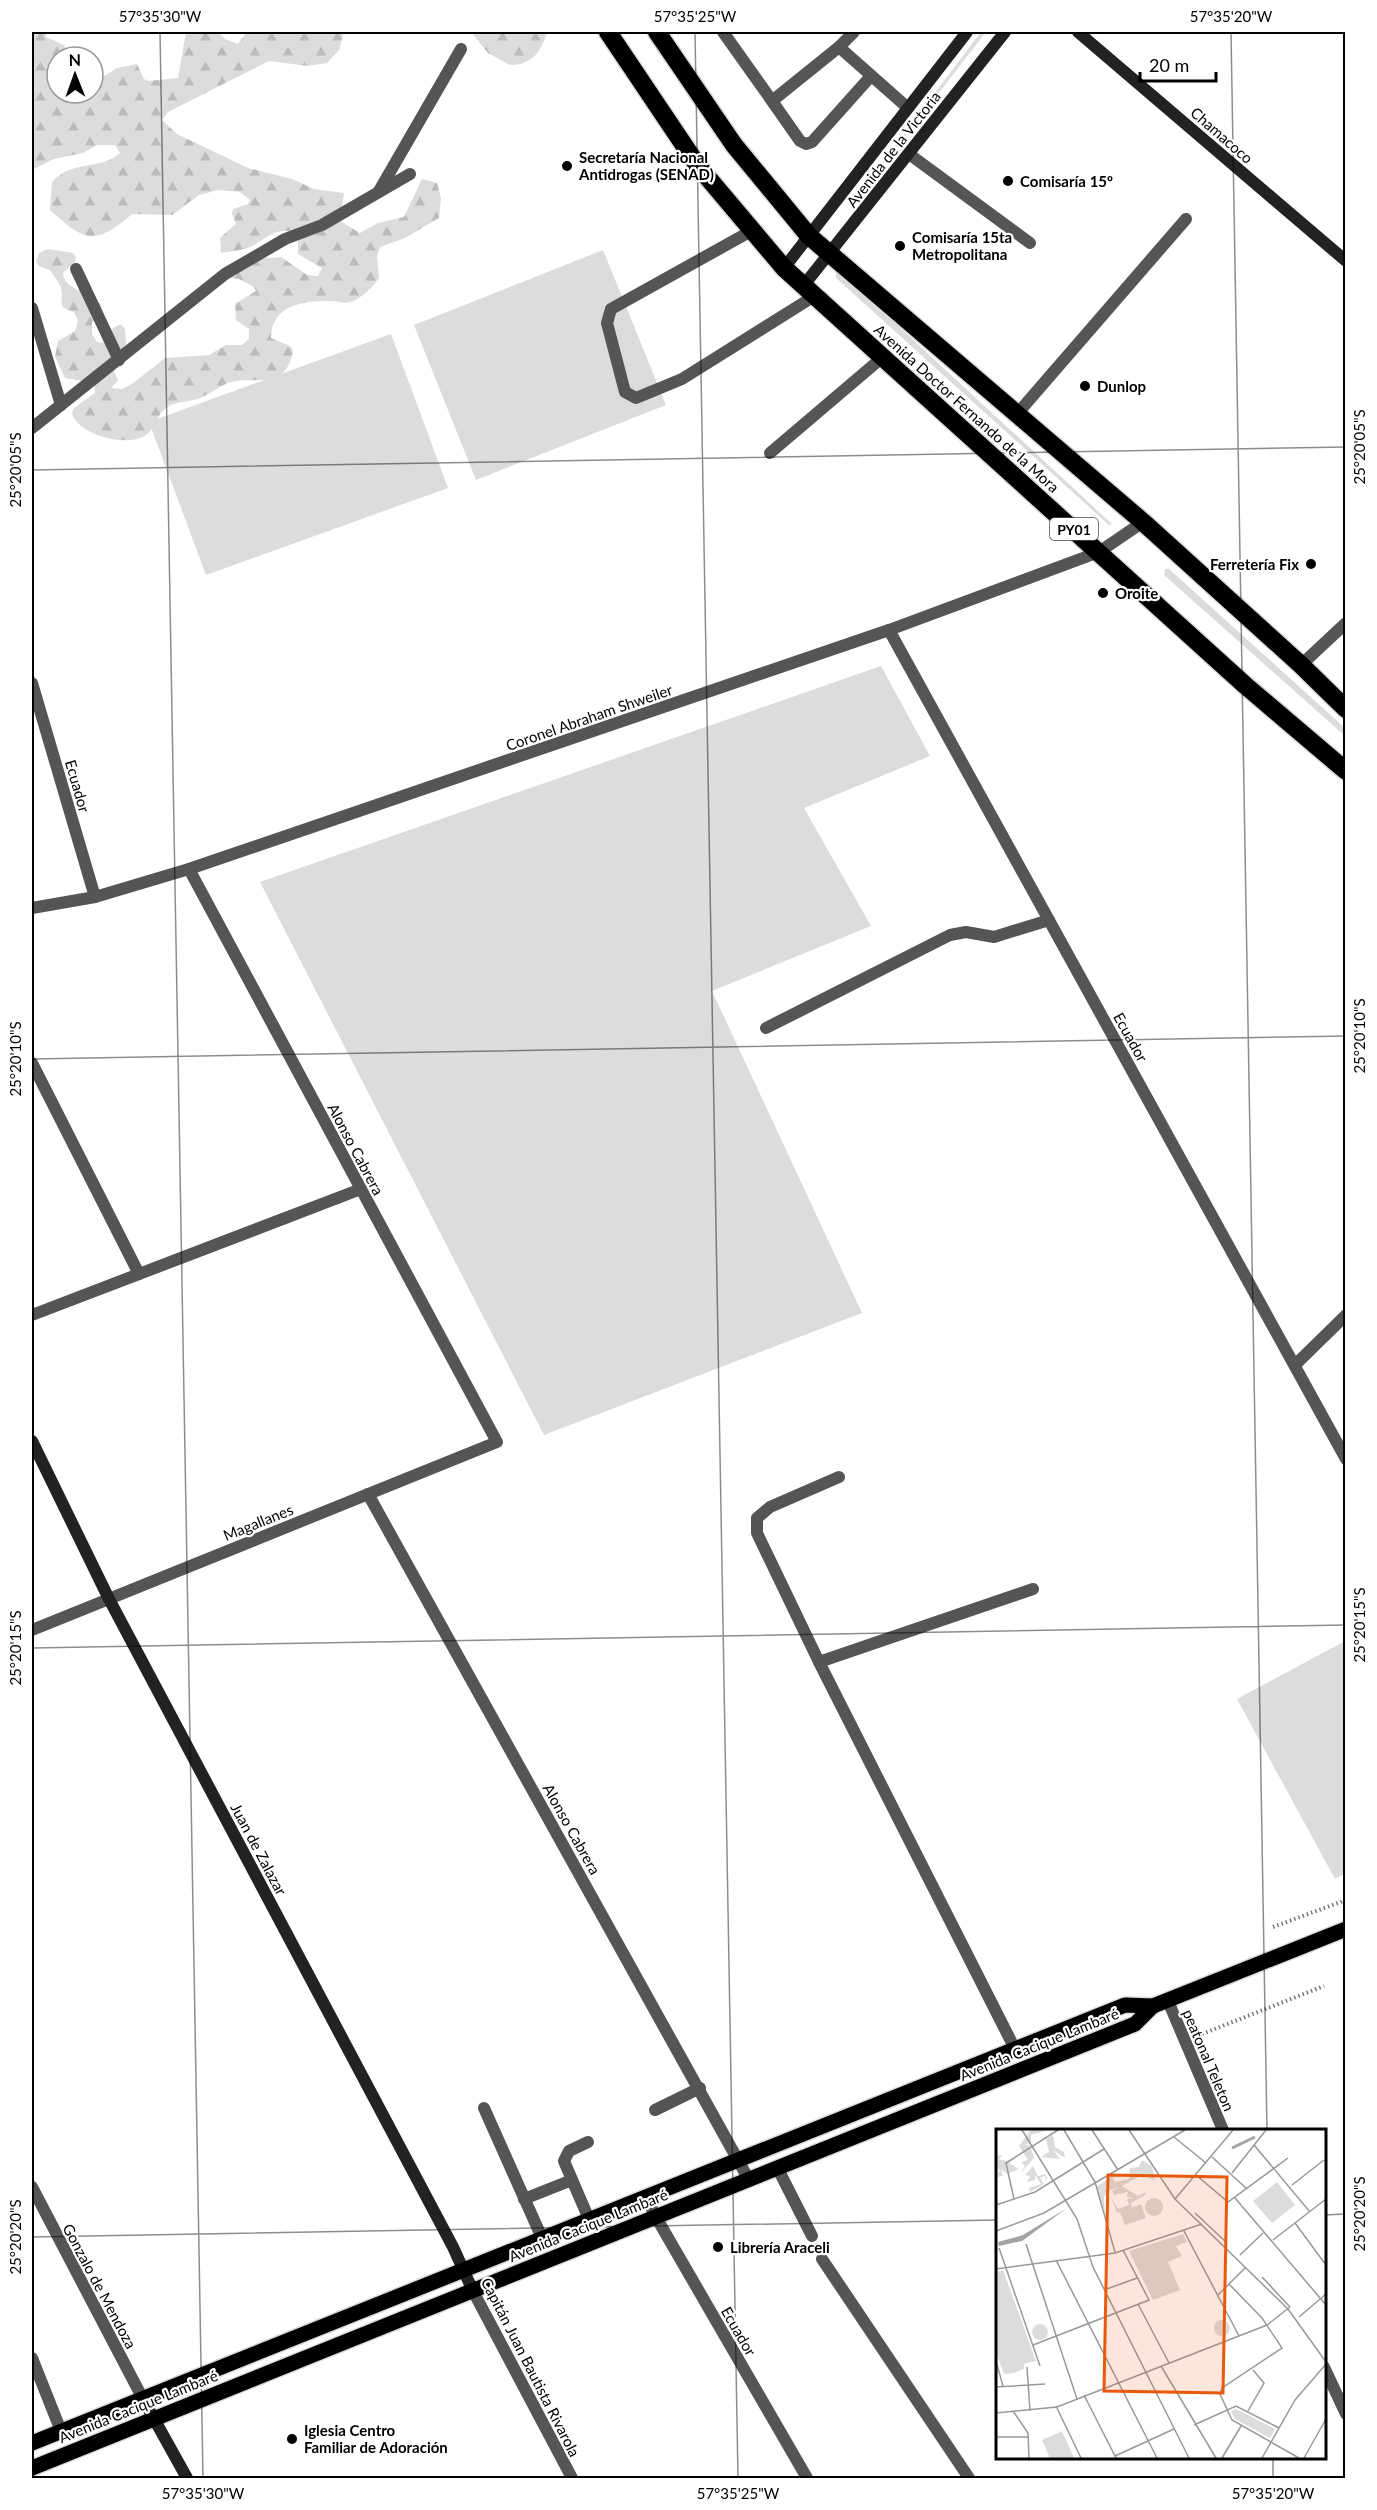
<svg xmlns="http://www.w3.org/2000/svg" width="1377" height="2510" viewBox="0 0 1377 2510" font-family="Lato,sans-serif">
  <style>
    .green { fill: #dcdcdc }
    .forest { fill: url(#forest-firs) }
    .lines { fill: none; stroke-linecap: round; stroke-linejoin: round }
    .primary-casing { stroke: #dbdbdb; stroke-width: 18 }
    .highway-casing { stroke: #dbdbdb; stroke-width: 21 }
    .path { stroke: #777; stroke-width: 4; stroke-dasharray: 1.5 3; stroke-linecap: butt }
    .lane { stroke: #555; stroke-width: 12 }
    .street { stroke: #555; stroke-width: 12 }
    .secondary { stroke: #222; stroke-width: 12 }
    .primary { stroke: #000; stroke-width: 15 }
    .highway { stroke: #000; stroke-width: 18 }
    .ticks { fill: none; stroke: #000; stroke-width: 1.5; stroke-opacity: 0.45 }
    .poi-dot { fill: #000; stroke: #fff; stroke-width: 2 }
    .labels { text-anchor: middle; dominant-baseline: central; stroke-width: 4.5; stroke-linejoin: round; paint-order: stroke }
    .shield { fill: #fff; stroke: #4c4c4c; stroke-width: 1.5 }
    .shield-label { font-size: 14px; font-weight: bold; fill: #000 }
    .street-label { font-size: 15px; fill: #000; stroke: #fff }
    .poi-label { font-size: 15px; font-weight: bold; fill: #000; stroke: #fff; text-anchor: start }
    .inset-river { fill: none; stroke: #a3a3a3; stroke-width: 3 }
    .inset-road { fill: none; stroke: #999; stroke-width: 1.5 }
    .view { fill: #e8590c; fill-opacity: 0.15; stroke: #e8590c; stroke-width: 3 }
    .inset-edge { fill: none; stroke: #000; stroke-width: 3 }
    .neatline { fill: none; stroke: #000; stroke-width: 2 }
    .ticks-label { font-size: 15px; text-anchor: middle; fill: #000 }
  </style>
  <defs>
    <pattern id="forest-firs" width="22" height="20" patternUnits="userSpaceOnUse" patternTransform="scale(1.5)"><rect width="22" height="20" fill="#dcdcdc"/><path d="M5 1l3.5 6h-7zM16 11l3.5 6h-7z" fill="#bbb"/></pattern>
  </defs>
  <rect width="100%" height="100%" fill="#fff"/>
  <g class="green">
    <path d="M981 32H986L878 171V168Z"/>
    <path d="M603 250 666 405 476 480 414 325Z"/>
    <path d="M836 272 841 273 1112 524 1109 525 836 278Z"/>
    <path d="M391 334 448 488 206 575 149 422Z"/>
    <path d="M1165 569H1169L1345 728V736L1164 575Z"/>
    <path d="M881 666 930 756 804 808 871 926 712 991 862 1313 544 1435 260 882Z"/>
    <path d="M1345 1641 1346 1873 1335 1879 1237 1699Z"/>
  </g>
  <g class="forest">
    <path d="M32 32H47L46 37 64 45 69 56 57 57V93H93V83L117 68 137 64 144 79 148 81 178 78 186 32H218L225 39 238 44 247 32H344L339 50 327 63 308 66 269 61 168 112 162 120 177 134 248 168 292 179 314 189 344 193 340 221 360 233 378 223 404 217 422 179 437 183 441 198 439 218 405 238 380 247 377 256 379 278C373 287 361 299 350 302 344 304 337 301 331 301 304 300 271 305 271 338L290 346 293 350C286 394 252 374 228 383 218 387 210 394 200 398 190 402 178 401 169 406 155 415 157 426 147 434 130 449 77 435 72 413L74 408 95 393 94 383 65 378 55 357 58 341 75 331 78 321 74 312C54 306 65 303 61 288 59 282 53 275 50 270L39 266 36 262 39 253 48 249 73 253 76 257 75 262 63 273C64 291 92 291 101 305V310L92 323V334L97 342 102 343C110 335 108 328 121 325L125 329 126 344 112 367 118 380 111 388 122 389 132 384 165 358 209 355 226 345H242L249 339V329L236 320 235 304 256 291 254 287 239 279 222 277 220 272C230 256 264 259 281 257L307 275 318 276 322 268 298 254V235C279 223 265 240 250 247 241 251 230 251 221 253L220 238 236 224 232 214 233 209 248 204 250 200 240 192 218 190 199 195 172 215 132 214C96 245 85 243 50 210L52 182C73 159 100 171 120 153L115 145H97L83 153 54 159 32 170Z"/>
    <path d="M471 32H547C541 52 532 65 510 65L488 53Z"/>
  </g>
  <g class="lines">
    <g class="primary-casing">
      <g id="primary">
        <path d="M32 2443 1125 2005 1153 2006 1346 1929"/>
        <path d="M32 2468 1135 2024 1153 2006"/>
      </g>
    </g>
    <g class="highway-casing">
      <g id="highway">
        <path d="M608 32 698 166 784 268 1246 686 1346 771"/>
        <path d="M657 32 734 145 809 236 1143 522 1301 665 1346 709"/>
      </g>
    </g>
    <g class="path">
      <path d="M1273 1927 1346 1900"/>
      <path d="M1202 2034 1324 1986"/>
    </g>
    <g class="lane">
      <path d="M723 32 772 101 839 47 908 108"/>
      <path d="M839 47 854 32"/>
      <path d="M772 101 800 141 806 144 812 142 871 76"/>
      <path d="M909 154 1030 243"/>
      <path d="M379 191 461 49"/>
      <path d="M753 230 611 309 607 323 625 392 636 398 682 379 816 295"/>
      <path d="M76 269 119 360"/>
      <path d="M32 308 61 405"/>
      <path d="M1017 414 1186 219"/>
      <path d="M32 428 225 274 285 239 322 225 410 174"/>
      <path d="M770 453 884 356"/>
      <path d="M1301 665 1346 623"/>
      <path d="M766 1028 950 935 966 932 994 937 1049 920"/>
      <path d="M32 1063 139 1274"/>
      <path d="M819 1662 757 1533V1518L770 1507 839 1477"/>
      <path d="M1168 2001 1223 2130"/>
      <path d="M1015 2049 819 1662 1033 1589"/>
      <path d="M484 2108 542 2238"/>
      <path d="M655 2110 700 2088"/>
      <path d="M588 2142 569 2151 564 2161 589 2219"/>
      <path d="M778 2169 812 2236"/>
      <path d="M524 2199 572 2180"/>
      <path d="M822 2259 969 2478"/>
      <path d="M32 2358 61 2431"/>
      <path d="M1324 2367 1346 2414"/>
    </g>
    <g class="street">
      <path d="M889 630 1346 1459"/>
      <path d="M32 683 95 897"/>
      <path d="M32 908 95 897 189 869 889 630 1099 552 1143 522"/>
      <path d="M32 1315 361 1189"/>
      <path d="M1295 1365 1346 1315"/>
      <path d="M368 1494 749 2180"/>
      <path d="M32 1630 497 1442 189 869"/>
      <path d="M32 2187 143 2399"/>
      <path d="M646 2197 656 2217 807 2478"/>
      <path d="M473 2291 572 2478"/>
    </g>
    <g class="secondary">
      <path d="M1078 32 1346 261"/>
      <path d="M784 268 967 32"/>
      <path d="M804 285 1005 32"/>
      <path d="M32 1441 109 1599 453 2247 473 2291"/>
      <path d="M143 2399 187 2478"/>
    </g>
    <use href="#primary" class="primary"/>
    <use href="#highway" class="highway"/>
  </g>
  <path class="ticks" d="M160 32 203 2478M695 32 738 2478M1231 32 1267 2130M32 470 1346 447M32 1059 1346 1036M32 1648 1346 1625M1324 2215 1346 2214M32 2237 998 2220M1273 2458V2478"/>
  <g class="poi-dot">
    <circle cx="567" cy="166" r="6"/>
    <circle cx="1008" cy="181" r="6"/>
    <circle cx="900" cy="246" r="6"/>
    <circle cx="1085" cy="386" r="6"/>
    <circle cx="1311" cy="564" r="6"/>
    <circle cx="1103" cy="593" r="6"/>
    <circle cx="718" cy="2247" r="6"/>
    <circle cx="292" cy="2439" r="6"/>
  </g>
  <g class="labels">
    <rect class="shield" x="1050" y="518" width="48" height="22" rx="4.5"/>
    <g class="shield-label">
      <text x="1074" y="529">PY01</text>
    </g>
    <g class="street-label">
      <text transform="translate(1222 135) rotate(41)">Chamacoco</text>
      <text transform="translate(893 149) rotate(-52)">Avenida de la Victoria</text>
      <text transform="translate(967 408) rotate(42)">Avenida Doctor Fernando de la Mora</text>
      <text transform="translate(589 717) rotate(-19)">Coronel Abraham Shweiler</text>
      <text transform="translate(78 786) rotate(74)">Ecuador</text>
      <text transform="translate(1131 1037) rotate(61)">Ecuador</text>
      <text transform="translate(356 1149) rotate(62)">Alonso Cabrera</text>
      <text transform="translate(258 1522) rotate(-22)">Magallanes</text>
      <text transform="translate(572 1829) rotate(61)">Alonso Cabrera</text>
      <text transform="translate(259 1849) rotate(62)">Juan de Zalazar</text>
      <text transform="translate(1039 2044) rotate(-22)">Avenida Cacique Lambaré</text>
      <text transform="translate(1209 2060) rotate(67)">peatonal Teleton</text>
      <text transform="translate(588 2225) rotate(-22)">Avenida Cacique Lambaré</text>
      <text transform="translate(100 2286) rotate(62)">Gonzalo de Mendoza</text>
      <text transform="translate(739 2331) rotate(60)">Ecuador</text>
      <text transform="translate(531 2367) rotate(63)">Capitán Juan Bautista Rivarola</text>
      <text transform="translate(138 2406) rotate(-22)">Avenida Cacique Lambaré</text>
    </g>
    <g class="poi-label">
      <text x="579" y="157">Secretaría Nacional<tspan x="579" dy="17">Antidrogas (SENAD)</tspan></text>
      <text x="1020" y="181">Comisaría 15º</text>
      <text x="912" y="237">Comisaría 15ta<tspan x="912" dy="17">Metropolitana</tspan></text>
      <text x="1097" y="386">Dunlop</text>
      <text x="1299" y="564" text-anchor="end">Ferretería Fix</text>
      <text x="1115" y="593">Oroite</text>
      <text x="730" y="2247">Librería Araceli</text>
      <text x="304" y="2430">Iglesia Centro<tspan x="304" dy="17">Familiar de Adoración</tspan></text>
    </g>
  </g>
  <g transform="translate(996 2129)">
    <rect width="330" height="330" fill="#fff"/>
    <path d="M281 53 299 76 276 94 257 72ZM149 78a9 9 0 1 1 18 0a9 9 0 1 1-18 0ZM145 75 150 89 129 96 124 83ZM187 105 191 113 180 117 186 127 172 133 184 161 157 171 133 122ZM7 141 40 232 28 235V240L18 244 8 245 0 224V143ZM218 199a8 8 0 1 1 16 0a8 8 0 1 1-16 0ZM36 203a8 8 0 1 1 16 0a8 8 0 1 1-16 0ZM240 280 279 300 274 309 239 290 235 282ZM66 302 78 329H54L46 311Z" fill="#dcdcdc"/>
    <path d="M35 1 49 2 35 6V14L29 16H34L38 29 24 45 29 37 25 33 32 31 23 17ZM57 6 59 18 68 23 69 29 57 21 64 30 45 28 53 23 50 10ZM6 26 3 30 10 32 20 29 13 34 23 40 11 45 5 40 7 47 0 48 4 41 0 39V27ZM146 31 156 38 159 51 146 46 126 57 142 67 150 63 149 66 135 74 136 79 121 84 115 68 122 80 133 76 131 70 139 69 131 68 132 63 118 66 116 62 122 59 113 61 108 68 109 84 100 58 116 47 119 53 133 50 134 39 143 38ZM37 37 42 47 49 45 51 48 50 52 49 47 44 49 48 55 34 63 33 59 45 55 39 46V51L31 53 34 47 29 46Z" fill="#dcdcdc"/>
    <path d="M71 79 26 112 3 117 2 113 27 106Z" fill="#a3a3a3"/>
    <path class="inset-river" d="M236 19 259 8"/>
    <path class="inset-road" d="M26 1 81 90 97 138 193 329M68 1 99 53 119 123M96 1 122 41M133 1 179 70 292 180 330 233M178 8 210 34M258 16 314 83M216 28 251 60M236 44 270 1M200 46 232 73 292 29M296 56 328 31M239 69 330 176M18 70 10 34 62 1M179 70 237 1M0 76 39 63 108 20M199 84 231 114M299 94 330 136M0 102 48 84 189 1M188 102 243 207M277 111 330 70M30 115 81 270M3 119 44 237M244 126 267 104M60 131 161 329M0 140 119 124 206 95M266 148 294 178M233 155 266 189 286 219 226 259 224 265 236 291 303 329M108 161 141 149M222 166 249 139M142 175 173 234M303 188 330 165M37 216 153 171 127 121M0 232 7 257M165 237 220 329M31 238 34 282M0 258 49 255M88 266 120 329M60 277 85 329M17 282 32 304 33 329M252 282 268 254 257 241M0 284 61 278 271 196 294 178M198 296 240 277 283 299M0 308H33M119 327 178 300M226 329 245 297M266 329 299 271 330 235M308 329 330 290"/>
    <path class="view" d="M112 46 231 48 227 264 108 262Z"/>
    <rect width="330" height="330" class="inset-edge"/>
  </g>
  <rect width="1377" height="2510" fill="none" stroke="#ffffff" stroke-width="66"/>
  <g transform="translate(75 75) rotate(359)"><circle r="28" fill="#ffffff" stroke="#999999" stroke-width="1.5"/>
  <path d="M0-4.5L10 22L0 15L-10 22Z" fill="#000000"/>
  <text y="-9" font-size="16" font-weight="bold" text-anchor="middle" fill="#000000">N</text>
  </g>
  <path d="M1140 72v9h76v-9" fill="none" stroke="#000000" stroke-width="3"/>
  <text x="1149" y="72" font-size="18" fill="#000000" stroke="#ffffff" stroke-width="4.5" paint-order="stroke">20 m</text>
  <rect x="33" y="33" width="1311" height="2444" class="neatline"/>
  <g class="ticks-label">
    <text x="160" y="22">57°35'30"W</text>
    <text x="695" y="22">57°35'25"W</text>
    <text x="1231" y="22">57°35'20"W</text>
    <text transform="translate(1360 447) rotate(-90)" y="5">25°20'05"S</text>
    <text transform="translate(16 470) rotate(-90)" y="5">25°20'05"S</text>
    <text transform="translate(1360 1036) rotate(-90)" y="5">25°20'10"S</text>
    <text transform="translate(16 1059) rotate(-90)" y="5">25°20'10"S</text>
    <text transform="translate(1360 1625) rotate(-90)" y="5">25°20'15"S</text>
    <text transform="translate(16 1648) rotate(-90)" y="5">25°20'15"S</text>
    <text transform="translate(1360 2214) rotate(-90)" y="5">25°20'20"S</text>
    <text transform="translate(16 2237) rotate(-90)" y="5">25°20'20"S</text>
    <text x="203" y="2499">57°35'30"W</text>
    <text x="738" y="2499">57°35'25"W</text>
    <text x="1273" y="2499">57°35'20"W</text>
  </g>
</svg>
